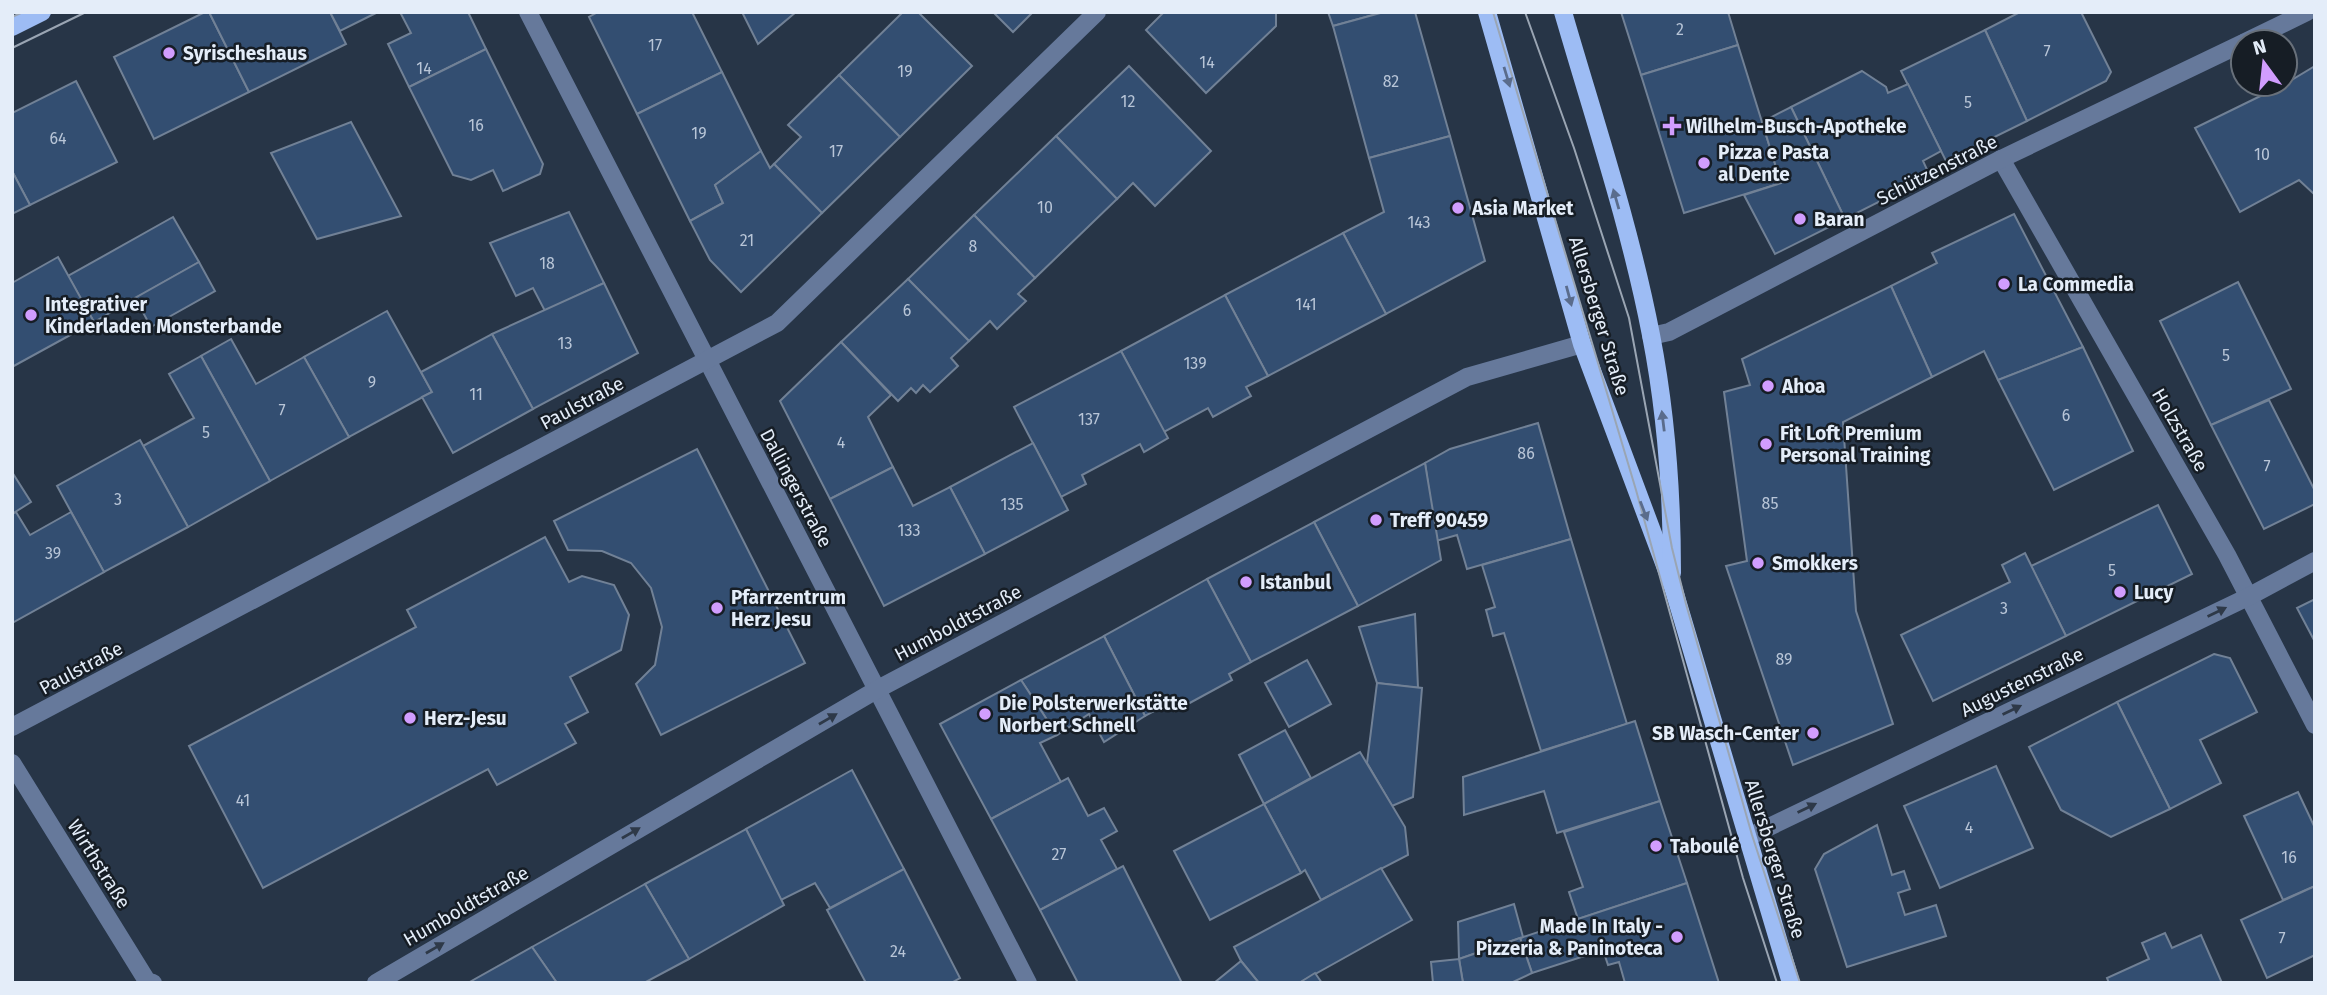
<svg xmlns="http://www.w3.org/2000/svg" width="2327" height="995" viewBox="0 0 2327 995" font-family="'Fira Sans',sans-serif">
  <style>
    .building { fill: #334e71; stroke: #718196; stroke-width: 2 }
    .lines { fill: none; stroke-linecap: round; stroke-linejoin: round }
    .minor { stroke: #66799b; stroke-width: 18 }
    .major { stroke: #9dbcf4; stroke-width: 18 }
    .tram { stroke: #9aa5b3; stroke-width: 2 }
    .oneway { fill: #5a6c8c }
    .oneway2 { fill: #2e3948 }
    .poi-dot { fill: #d19dfe; stroke: #161d25; stroke-width: 2.5 }
    .labels { text-anchor: middle; dominant-baseline: central; stroke-width: 5; stroke-linejoin: round; paint-order: stroke }
    .number-label { font-size: 16px; fill: #b8c5d7 }
    .poi-label { font-size: 19px; font-weight: bold; fill: #e4edf9; stroke: #161d25; text-anchor: start }
    .street-label { font-size: 19px; fill: #e4edf9; stroke: #161d25 }
  </style>
  <rect width="100%" height="100%" fill="#273547"/>
  <g class="building">
    <path d="M205 12H209L249 92 154 139 114 57Z"/>
    <path d="M209 12H330L346 44 249 92Z"/>
    <path d="M330 12H378L340 31Z"/>
    <path d="M400 12H468L486 49 409 87 388 44 411 33Z"/>
    <path d="M598 12H692L722 72 637 114 589 17Z"/>
    <path d="M742 12H796L758 44Z"/>
    <path d="M903 12H918L972 66 900 137 839 75Z"/>
    <path d="M993 12H1033L1013 32Z"/>
    <path d="M1164 12H1276V26L1206 93 1146 30Z"/>
    <path d="M1328 12H1384L1333 26Z"/>
    <path d="M1384 12H1415L1450 136 1369 158 1333 26Z"/>
    <path d="M1621 12H1728L1738 45 1641 75Z"/>
    <path d="M2020 12H2081L2111 72 2106 81 2027 121 1985 30Z"/>
    <path d="M1985 30 2027 121 1946 161 1901 71Z"/>
    <path d="M1738 45 1781 183 1684 213 1641 75Z"/>
    <path d="M486 49 543 164 540 174 503 191 493 170 471 180 453 175 409 87Z"/>
    <path d="M1129 66 1211 151 1155 206 1133 183 1117 199 1056 136Z"/>
    <path d="M2315 66V195L2299 180 2240 212 2195 128 2285 84Z"/>
    <path d="M1862 71 1886 87 1888 93 1908 84 1941 151 1923 161 1930 176 1845 219 1791 107Z"/>
    <path d="M722 72 761 151 715 185 723 203 690 221 637 114Z"/>
    <path d="M839 75 900 137 822 213 774 164 801 137 788 125Z"/>
    <path d="M76 81 117 162 30 205 12 171V113Z"/>
    <path d="M1791 107 1845 219 1775 254 1744 195 1781 183 1762 122Z"/>
    <path d="M351 122 401 216 317 239 271 153Z"/>
    <path d="M1056 136 1117 199 1035 278 974 215Z"/>
    <path d="M1450 136 1485 261 1386 314 1343 233 1384 212 1369 158Z"/>
    <path d="M761 151 770 168 774 164 822 213 741 292 710 260 690 221 723 203 715 185Z"/>
    <path d="M12 171 30 205 12 214Z"/>
    <path d="M569 212 604 283 545 311 533 288 516 296 490 243Z"/>
    <path d="M2014 214 2083 347 1998 380 1984 351 1932 377 1891 286 1937 263 1932 253Z"/>
    <path d="M974 215 1035 278 1018 294 1026 301 997 329 990 321 969 341 908 279Z"/>
    <path d="M173 217 199 262 94 322 68 276Z"/>
    <path d="M1343 233 1386 314 1268 376 1225 295Z"/>
    <path d="M58 257 94 322 12 367V283Z"/>
    <path d="M199 262 215 291 151 327 135 298Z"/>
    <path d="M908 279 969 341 951 358 958 366 930 392 923 385 916 393 911 388 898 401 841 342Z"/>
    <path d="M2238 282 2291 389 2211 425 2160 321Z"/>
    <path d="M604 283 638 353 533 409 492 334Z"/>
    <path d="M1891 286 1932 377 1843 422 1856 611 1893 724 1793 765 1726 566 1747 561 1724 392 1750 385 1742 359Z"/>
    <path d="M1225 295 1268 376 1246 387 1251 396 1213 417 1208 408 1164 432 1121 351Z"/>
    <path d="M387 311 432 392 349 437 304 357Z"/>
    <path d="M492 334 533 409 453 453 422 397 432 392 421 372Z"/>
    <path d="M231 339 256 384 304 357 349 437 270 481 201 356Z"/>
    <path d="M841 342 891 395 868 417 893 467 830 499 780 401Z"/>
    <path d="M2083 347 2133 451 2054 490 1998 380Z"/>
    <path d="M1121 351 1168 438 1144 452 1140 444 1082 475 1086 484 1061 497 1014 407Z"/>
    <path d="M201 356 270 481 188 527 143 446 194 418 169 374Z"/>
    <path d="M2269 400 2315 491V504L2264 529 2211 425Z"/>
    <path d="M1538 423 1571 539 1467 569 1457 535 1436 541 1425 463 1450 449Z"/>
    <path d="M140 440 188 527 104 572 57 486Z"/>
    <path d="M1033 443 1068 510 985 554 950 487Z"/>
    <path d="M697 449 805 663 661 735 636 684 655 665 662 627 651 588 631 563 602 551 568 550 554 521Z"/>
    <path d="M1425 463 1441 560 1358 606 1314 522Z"/>
    <path d="M893 467 913 506 950 487 985 554 884 606 830 499Z"/>
    <path d="M12 472 31 502 12 514Z"/>
    <path d="M2158 505 2192 574 2066 636 2031 566Z"/>
    <path d="M16 512 30 535 71 512 104 572 12 623V514Z"/>
    <path d="M1314 522 1358 606 1251 662 1207 579Z"/>
    <path d="M545 537 569 582 582 576 614 585 629 615 621 650 570 677 588 712 565 724 576 743 497 785 488 769 263 888 189 746 416 627 407 610Z"/>
    <path d="M1571 539 1627 724 1541 751 1504 633 1493 636 1486 610 1495 607 1482 565Z"/>
    <path d="M2025 553 2066 636 1933 701 1901 635 2010 582 2002 565Z"/>
    <path d="M1207 579 1251 662 1229 674 1232 680 1175 711 1171 702 1145 716 1104 636Z"/>
    <path d="M2315 599V642L2297 608Z"/>
    <path d="M1415 614 1418 688 1377 683 1359 627Z"/>
    <path d="M1104 636 1145 716 1104 742 1089 714 1057 735 1021 680Z"/>
    <path d="M2214 654 2230 658 2257 712 2200 740 2221 783 2170 809 2117 702Z"/>
    <path d="M1307 660 1331 704 1289 727 1265 683Z"/>
    <path d="M1021 680 1057 735 1040 743 1061 782 991 819 940 724Z"/>
    <path d="M1377 683 1422 688 1413 797 1392 806 1367 763Z"/>
    <path d="M2117 702 2170 809 2111 837 2061 810 2029 747Z"/>
    <path d="M1635 721 1660 801 1557 833 1544 791 1464 815 1463 777Z"/>
    <path d="M1285 730 1311 778 1264 804 1239 755Z"/>
    <path d="M1360 752 1405 827 1408 855 1321 900 1305 870 1301 873 1264 804Z"/>
    <path d="M1996 766 2033 848 1940 888 1904 806Z"/>
    <path d="M852 770 904 869 830 908 815 883 781 900 746 829Z"/>
    <path d="M1068 778 1088 816 1104 808 1117 831 1101 840 1117 869 1040 910 991 819Z"/>
    <path d="M2298 792 2315 828V886L2283 900 2244 816Z"/>
    <path d="M1660 801 1687 883 1578 919 1569 892 1583 887 1564 832Z"/>
    <path d="M1264 804 1301 873 1210 920 1174 851Z"/>
    <path d="M1877 825 1892 875 1904 871 1910 889 1898 893 1905 915 1936 905 1946 936 1847 967 1815 869 1824 854Z"/>
    <path d="M746 829 784 905 689 959 645 884Z"/>
    <path d="M1123 866 1182 983H1078L1040 910Z"/>
    <path d="M1381 868 1412 920 1299 983H1259L1241 961 1234 947Z"/>
    <path d="M904 869 960 978 951 983H866L827 910Z"/>
    <path d="M1687 883 1719 983H1625L1619 962 1608 965 1603 950 1532 973 1520 938Z"/>
    <path d="M645 884 689 959 644 983H557L532 947Z"/>
    <path d="M2315 886V955L2267 978 2241 920Z"/>
    <path d="M1514 904 1523 937 1459 959 1458 922Z"/>
    <path d="M2165 933 2172 948 2201 935 2222 983H2109L2107 978 2149 959 2142 943Z"/>
    <path d="M1520 938 1532 973 1511 983H1463L1459 959Z"/>
    <path d="M532 947 557 983H468Z"/>
    <path d="M1459 959 1463 983H1433L1431 962Z"/>
    <path d="M1241 961 1259 983H1214Z"/>
    <path d="M1315 973 1322 983H1299Z"/>
  </g>
  <g class="lines">
    <g class="minor">
      <path d="M528 12 1028 983"/>
      <path d="M2245 42 2307 12"/>
      <path d="M2001 159 2227 555 2315 725"/>
      <path d="M1651 336 1669 332 2001 159 2243 43"/>
      <path d="M12 727 777 323 1097 12"/>
      <path d="M12 763 147 981 153 983"/>
      <path d="M1746 838 2248 597 2315 561"/>
      <path d="M376 983 878 689 1467 377 1582 344"/>
    </g>
    <g class="major">
      <path d="M1487 12 1582 344 1673 587 1791 983"/>
      <path d="M1563 12C1594 119 1630 226 1651 335 1666 412 1672 494 1672 573"/>
      <path d="M12 27 42 12"/>
    </g>
    <g class="tram">
      <path d="M1493 12 1636 490 1743 878 1777 983"/>
      <path d="M1525 12 1574 148 1629 318 1672 548 1686 604 1752 835 1800 983"/>
      <path d="M12 17 23 12"/>
      <path d="M12 48 86 12"/>
    </g>
  </g>
  <defs><path id="oneway-solid" d="M-6-.8H1V-3.2L6.5 0L1 3.2V.8H-6Z" transform="scale(1.75)"/></defs>
  <g class="oneway">
    <use href="#oneway-solid" transform="translate(1507 77) rotate(73)"/>
    <use href="#oneway-solid" transform="translate(1616 199) rotate(-106)"/>
    <use href="#oneway-solid" transform="translate(1569 296) rotate(75)"/>
    <use href="#oneway-solid" transform="translate(1663 421) rotate(-97)"/>
    <use href="#oneway-solid" transform="translate(1644 511) rotate(69)"/>
  </g>
  <g class="oneway2">
    <use href="#oneway-solid" transform="translate(2217 612) rotate(-26)"/>
    <use href="#oneway-solid" transform="translate(2012 710) rotate(-26)"/>
    <use href="#oneway-solid" transform="translate(828 719) rotate(-30)"/>
    <use href="#oneway-solid" transform="translate(1807 808) rotate(-26)"/>
    <use href="#oneway-solid" transform="translate(631 833) rotate(-30)"/>
    <use href="#oneway-solid" transform="translate(435 948) rotate(-30)"/>
  </g>
  <g class="poi-dot">
    <circle cx="169" cy="53" r="7"/>
    <path d="M1668.5 115.5h7v7h7v7h-7v7h-7v-7h-7v-7h7z"/>
    <circle cx="1704" cy="163" r="7"/>
    <circle cx="1458" cy="208" r="7"/>
    <circle cx="1800" cy="219" r="7"/>
    <circle cx="2004" cy="284" r="7"/>
    <circle cx="31" cy="315" r="7"/>
    <circle cx="1768" cy="386" r="7"/>
    <circle cx="1766" cy="444" r="7"/>
    <circle cx="1376" cy="520" r="7"/>
    <circle cx="1758" cy="563" r="7"/>
    <circle cx="1246" cy="582" r="7"/>
    <circle cx="2120" cy="592" r="7"/>
    <circle cx="717" cy="608" r="7"/>
    <circle cx="985" cy="714" r="7"/>
    <circle cx="410" cy="718" r="7"/>
    <circle cx="1813" cy="733" r="7"/>
    <circle cx="1656" cy="846" r="7"/>
    <circle cx="1677" cy="937" r="7"/>
  </g>
  <g class="labels">
    <g class="number-label">
      <text x="1680" y="29">2</text>
      <text x="655" y="45">17</text>
      <text x="2047" y="51">7</text>
      <text x="1207" y="62">14</text>
      <text x="424" y="68">14</text>
      <text x="905" y="71">19</text>
      <text x="1391" y="81">82</text>
      <text x="1128" y="101">12</text>
      <text x="1968" y="102">5</text>
      <text x="476" y="125">16</text>
      <text x="699" y="133">19</text>
      <text x="58" y="138">64</text>
      <text x="836" y="151">17</text>
      <text x="2262" y="154">10</text>
      <text x="1045" y="207">10</text>
      <text x="1419" y="222">143</text>
      <text x="747" y="240">21</text>
      <text x="973" y="246">8</text>
      <text x="547" y="263">18</text>
      <text x="1306" y="304">141</text>
      <text x="907" y="310">6</text>
      <text x="565" y="343">13</text>
      <text x="2226" y="355">5</text>
      <text x="1195" y="363">139</text>
      <text x="372" y="382">9</text>
      <text x="476" y="394">11</text>
      <text x="282" y="410">7</text>
      <text x="2066" y="415">6</text>
      <text x="1089" y="419">137</text>
      <text x="206" y="432">5</text>
      <text x="841" y="442">4</text>
      <text x="1526" y="453">86</text>
      <text x="2267" y="466">7</text>
      <text x="118" y="499">3</text>
      <text x="1770" y="503">85</text>
      <text x="1012" y="504">135</text>
      <text x="909" y="530">133</text>
      <text x="53" y="553">39</text>
      <text x="2112" y="570">5</text>
      <text x="2004" y="608">3</text>
      <text x="1784" y="659">89</text>
      <text x="243" y="800">41</text>
      <text x="1969" y="827">4</text>
      <text x="1059" y="854">27</text>
      <text x="2289" y="857">16</text>
      <text x="2282" y="938">7</text>
      <text x="898" y="951">24</text>
    </g>
    <g class="poi-label">
      <text x="183" y="53">Syrischeshaus</text>
      <text x="1686" y="126">Wilhelm-Busch-Apotheke</text>
      <text x="1718" y="152">Pizza e Pasta<tspan x="1718" dy="22">al Dente</tspan></text>
      <text x="1472" y="208">Asia Market</text>
      <text x="1814" y="219">Baran</text>
      <text x="2018" y="284">La Commedia</text>
      <text x="45" y="304">Integrativer<tspan x="45" dy="22">Kinderladen Monsterbande</tspan></text>
      <text x="1782" y="386">Ahoa</text>
      <text x="1780" y="433">Fit Loft Premium<tspan x="1780" dy="22">Personal Training</tspan></text>
      <text x="1390" y="520">Treff 90459</text>
      <text x="1772" y="563">Smokkers</text>
      <text x="1260" y="582">Istanbul</text>
      <text x="2134" y="592">Lucy</text>
      <text x="731" y="597">Pfarrzentrum<tspan x="731" dy="22">Herz Jesu</tspan></text>
      <text x="999" y="703">Die Polsterwerkstätte<tspan x="999" dy="22">Norbert Schnell</tspan></text>
      <text x="424" y="718">Herz-Jesu</text>
      <text x="1799" y="733" text-anchor="end">SB Wasch-Center</text>
      <text x="1670" y="846">Taboulé</text>
      <text x="1663" y="926" text-anchor="end">Made In Italy -<tspan x="1663" dy="22">Pizzeria &amp; Paninoteca</tspan></text>
    </g>
    <g class="street-label">
      <text transform="translate(1937 170) rotate(-27)">Schützenstraße</text>
      <text transform="translate(1599 316) rotate(73)">Allersberger Straße</text>
      <text transform="translate(582 403) rotate(-28)">Paulstraße</text>
      <text transform="translate(2180 430) rotate(60)">Holzstraße</text>
      <text transform="translate(796 488) rotate(62)">Dallingerstraße</text>
      <text transform="translate(958 623) rotate(-28)">Humboldtstraße</text>
      <text transform="translate(81 668) rotate(-28)">Paulstraße</text>
      <text transform="translate(2022 682) rotate(-26)">Augustenstraße</text>
      <text transform="translate(1775 859) rotate(73)">Allersberger Straße</text>
      <text transform="translate(99 864) rotate(58)">Wirthstraße</text>
      <text transform="translate(466 906) rotate(-30)">Humboldtstraße</text>
    </g>
  </g>
  <rect width="2327" height="995" fill="none" stroke="#e4edf9" stroke-width="28"/>
  <g transform="translate(2264 63) rotate(345)"><circle r="33" fill="#161d25" stroke="#68707a" stroke-width="2"/>
  <path d="M0-5L12 26L0 18L-12 26Z" fill="#d19dfe"/>
  <text y="-10" font-size="19" font-weight="bold" text-anchor="middle" fill="#e4edf9">N</text>
  </g>
</svg>
